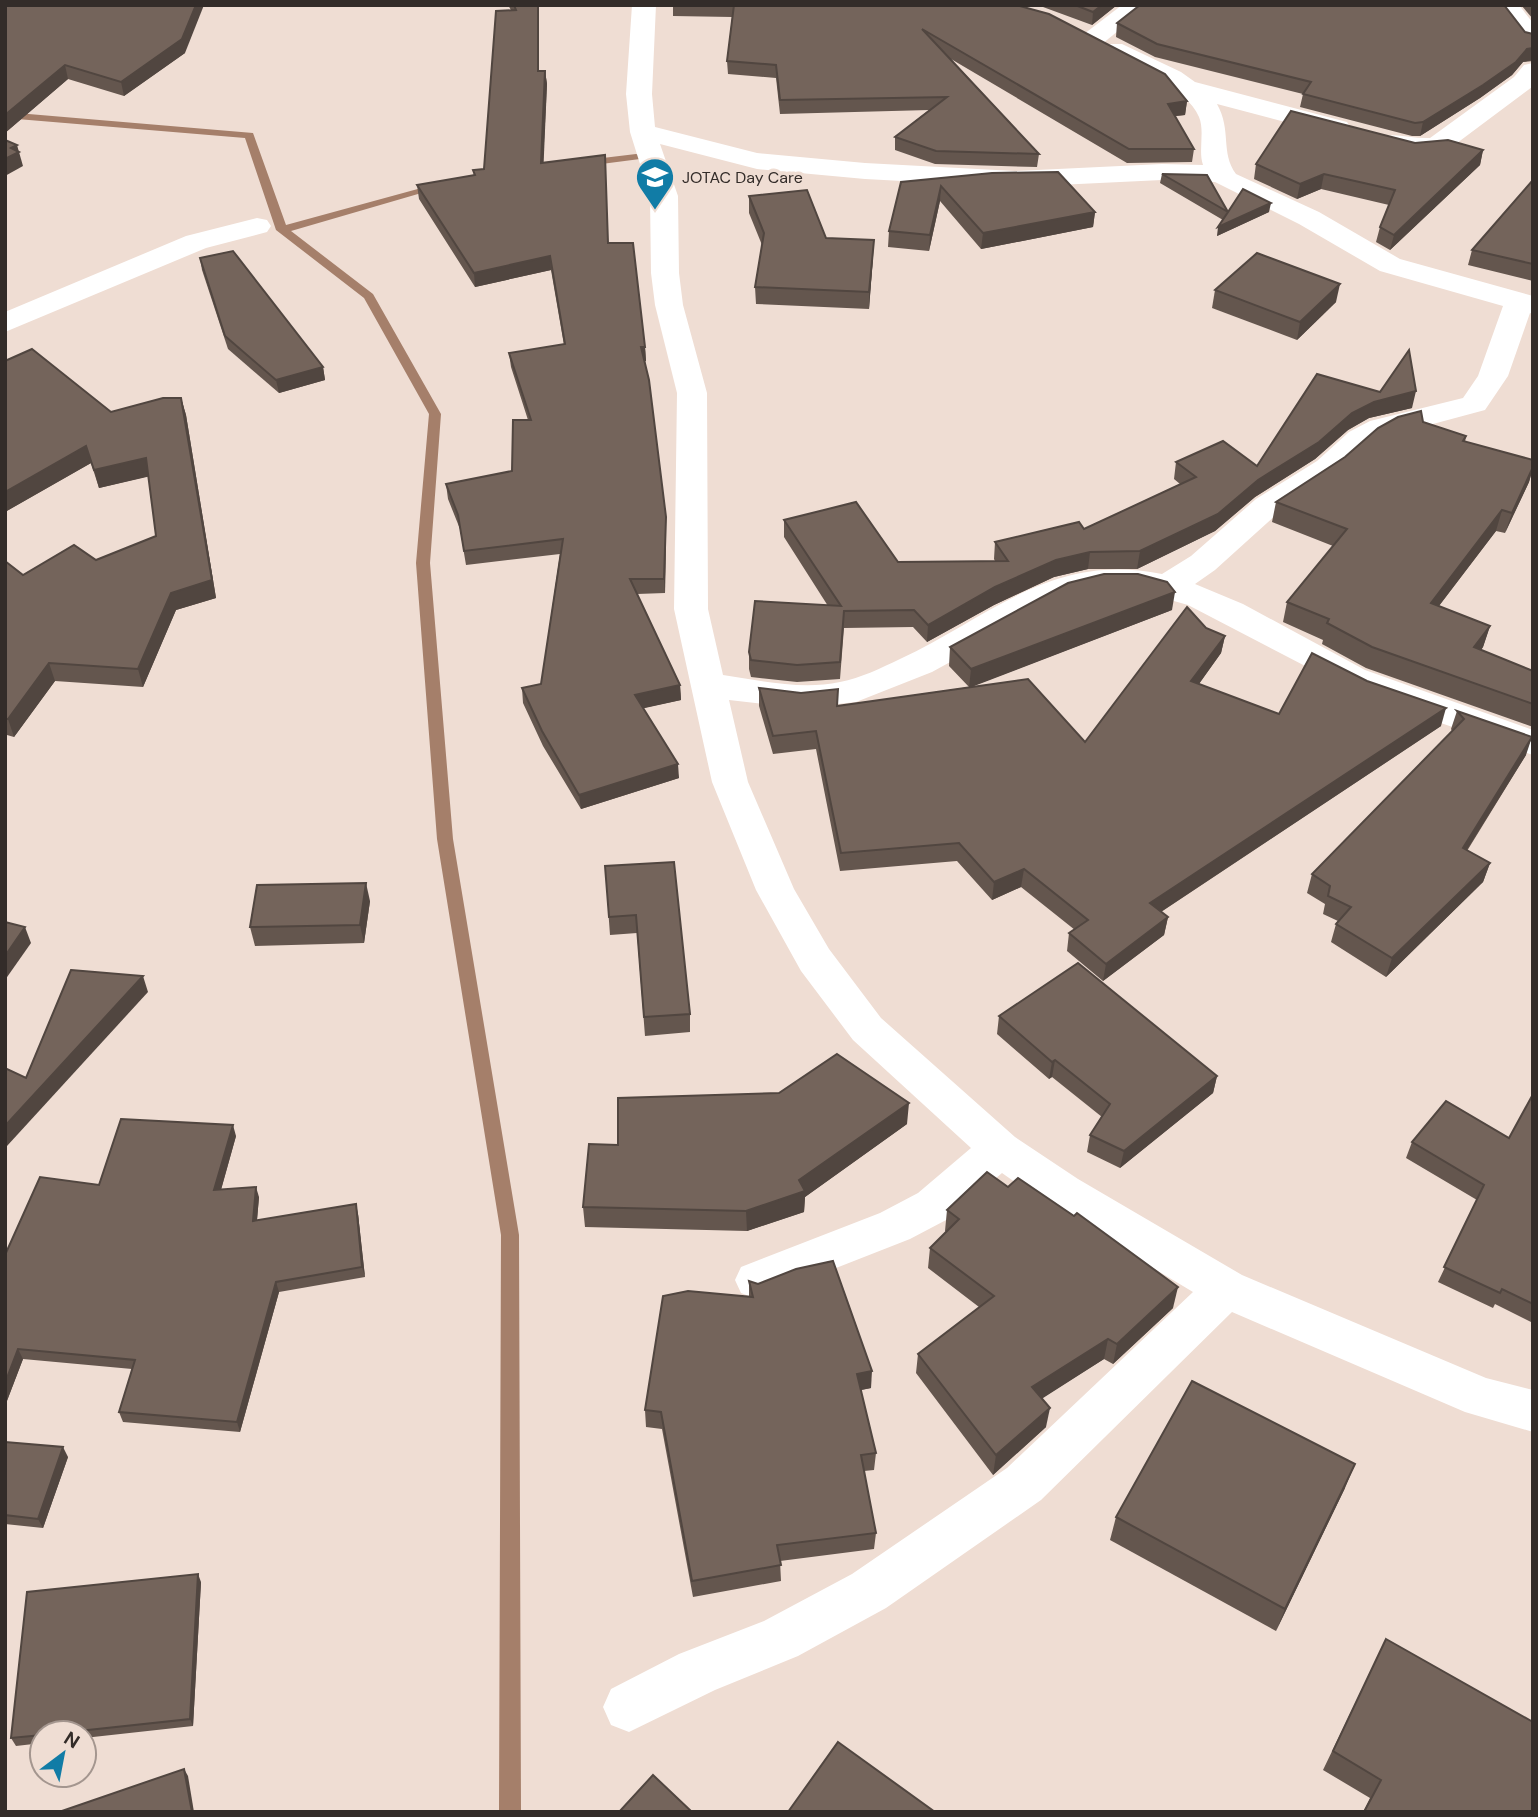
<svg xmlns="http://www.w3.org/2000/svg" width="1538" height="1817" viewBox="0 0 1538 1817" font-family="'DM Sans',sans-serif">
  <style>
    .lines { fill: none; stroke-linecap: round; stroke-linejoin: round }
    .stream { fill: #a57f6a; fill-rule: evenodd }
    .minor { fill: #fff; fill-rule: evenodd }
    .wall { fill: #64564e }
    .shaded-wall { fill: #514640 }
    .building { fill: #74645b; stroke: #514640; stroke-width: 2 }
    .labels { text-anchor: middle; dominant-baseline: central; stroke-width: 7; stroke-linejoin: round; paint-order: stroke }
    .far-poi-label { font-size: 16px; fill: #332c29; stroke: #efddd3; text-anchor: start }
  </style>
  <rect width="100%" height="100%" fill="#efddd3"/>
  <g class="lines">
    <g class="stream">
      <path d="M5 112 253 133 286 225 436 184 442 187 291 231 373 294 441 414 430 563 453 839 519 1235 521 1812H499L501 1235 437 839 416 563 429 414 364 298 276 230 245 138 5 118Z"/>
      <path d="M636 154 640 155V159L586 166 581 163 586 160Z"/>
    </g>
    <g class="minor">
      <path d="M632 5H656L652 94 655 127 757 153 865 163 1015 171 1162 164 1203 165C1198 151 1205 131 1199 117 1187 87 1132 67 1104 54L1101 49 1104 44H1122L1181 72 1195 82 1347 122 1351 128 1347 134 1338 136 1217 104C1232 131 1220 152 1236 174L1319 212 1400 259 1533 296V314L1530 313 1508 376 1485 410 1392 435 1371 446 1339 475 1278 513 1215 570 1195 584 1243 604 1365 670 1533 730V755L1363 696 1188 605 1135 590H1101L1065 599 932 672 856 702 801 708 729 700 748 782 794 889 829 949 881 1018 1015 1137 1078 1179 1242 1275 1486 1378 1533 1390V1432L1465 1412 1232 1312 1041 1500 886 1608 798 1656 715 1690 629 1732 611 1725 603 1707 611 1689 679 1654 764 1621 852 1574 1007 1468 1193 1292 1048 1205 1002 1173 948 1219 910 1239 757 1299 741 1293 735 1280 741 1267 880 1213 918 1193 971 1148 853 1040 801 971 756 890 712 782 674 609 677 393 655 305 651 273 650 196 630 132 626 94ZM660 144 757 169 865 179 1015 187 1162 180 1215 182 1299 224 1380 271 1503 306 1478 376 1463 398 1370 421 1349 432 1317 461 1256 499 1191 556 1162 574C1052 552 993 615 900 659 881 668 861 678 840 682 802 690 762 681 723 675L708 609 707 393 683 305 679 273 678 196Z"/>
      <path d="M1122 5H1150L1102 44H1084L1081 39 1084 34Z"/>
      <path d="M1494 5H1519L1533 23V46L1524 44Z"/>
      <path d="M1533 63 1532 87 1445 152 1412 155 1384 148 1380 142 1384 136C1398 133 1414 139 1430 138L1514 77 1524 65Z"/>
      <path d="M257 218 267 220 271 226 267 232 206 248 5 332V312L186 236Z"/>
    </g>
  </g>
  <g class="wall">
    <path d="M5 5 185 53 124 96 68 79 5 133Z"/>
    <path d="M508 5H539V71H545L547 84 543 163 608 243 645 347 646 361H645L666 517 665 593 637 594 680 685 681 700 643 708 679 778 581 809 543 746 523 703 522 688 541 684 560 554 466 565 460 529 448 499 446 484 512 471 528 420 511 367 509 353 564 345 551 270 475 287 419 199 417 185 474 176 473 170 484 169 511 10Z"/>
    <path d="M673 5H1016L1187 101 1185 115 1175 116 1194 149 1192 162 1127 163 951 59 1039 154 1037 167 935 164 895 150V137L929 110 780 114 776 78 728 74 727 61 732 17 673 16Z"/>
    <path d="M1022 5H1117L1092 25 1043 7Z"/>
    <path d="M1521 5H1533V19Z"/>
    <path d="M1117 23 1525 32 1533 34V61L1523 62 1512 75 1480 98 1420 136H1412L1300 107 1303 94 1155 57 1116 37Z"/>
    <path d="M1415 143 1483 150 1480 165 1390 250 1376 242 1380 227 1389 205 1321 189 1297 199 1254 179 1256 164Z"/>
    <path d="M992 173 1095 212 1093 227 981 249 940 201 929 251 888 247 889 231 901 182Z"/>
    <path d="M1162 174 1228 212H1269L1217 236 1223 220 1160 183Z"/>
    <path d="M1533 180V281L1468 265 1472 250Z"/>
    <path d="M749 196 826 238 873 257 869 309 756 304 755 287 762 245 749 213Z"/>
    <path d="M200 258 323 367 325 380 279 393 228 349 202 270Z"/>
    <path d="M1215 290 1336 302 1297 340 1212 308Z"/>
    <path d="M1317 374 1412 408 1369 418 1348 430 1315 459 1255 497 1215 531 1137 569H1088L1054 577 994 605 927 642 913 627 844 628 840 679 797 682 751 677 749 669V652L828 606 784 537V520L898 562 995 561 994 559 995 542 1084 529 1180 484 1174 479 1176 462 1257 466Z"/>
    <path d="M181 398 186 415 216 598 176 610 143 687 55 681 14 737 7 735 5 738V561L23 575 96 560 156 536 149 476 99 488 91 463 5 512 111 412Z"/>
    <path d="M1466 436 1465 442 1533 460V469L1529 482 1505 533 1496 531 1439 606 1490 626 1483 647 1481 650 1533 671V727L1366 668 1322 644 1323 640 1283 622 1287 602 1333 546 1272 522 1276 502Z"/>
    <path d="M1172 610 970 687 1085 742 1206 628 1225 636 1221 653 1199 684 1279 714 1441 726 1161 912 1168 917 1164 935 1103 981 1067 951 1069 933 1075 930 1021 887 992 900 957 861 840 871 816 749 773 754 759 706V688L801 693 838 689V706L969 687 949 666 950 647Z"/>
    <path d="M1457 711 1526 755 1467 851 1490 863 1483 882 1386 977 1331 942 1336 924 1338 921 1323 914 1325 904 1307 893 1312 874 1452 731 1451 729Z"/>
    <path d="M674 862 690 1014V1032L645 1036 637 933 610 935 605 866Z"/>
    <path d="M370 901 364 943 255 946 250 927Z"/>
    <path d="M999 1016 1217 1076 1213 1093 1120 1168 1087 1152 1090 1135 1102 1117 1052 1077 1049 1079 997 1034Z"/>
    <path d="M1533 1096V1323L1495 1304 1493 1308 1438 1282 1477 1200 1406 1158 1412 1142 1509 1138Z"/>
    <path d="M907 1124 805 1197 804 1212 747 1231 585 1227 583 1207 618 1145Z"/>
    <path d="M236 1136 221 1190 259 1197 257 1220 358 1214 365 1277 279 1292 240 1432 123 1422 119 1412 132 1369 23 1359 5 1406V1255L99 1185Z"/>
    <path d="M947 1210 1173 1308 1113 1364 1104 1359 1042 1398 1046 1427 993 1475 916 1373 918 1354 979 1307 928 1268 930 1248 946 1232 945 1231Z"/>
    <path d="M749 1281 871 1388 861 1390 876 1453 874 1470 864 1471 876 1533 874 1549 780 1561 781 1581 693 1597 662 1429 646 1427 645 1410 749 1297Z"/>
    <path d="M5 1442 68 1457 43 1528 5 1524Z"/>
    <path d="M1345 1488 1276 1631 1110 1540 1116 1517Z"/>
    <path d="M201 1582 193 1726 84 1738V1733H42V1743L16 1746 11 1738Z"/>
    <path d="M1386 1639 1533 1812H1363L1370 1798 1323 1770Z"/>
  </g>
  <g class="shaded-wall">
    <path d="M196 5H204L185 53 124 96 121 82Z"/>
    <path d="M538 5H539V84L538 71Z"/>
    <path d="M1102 5H1117L1092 25 1093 12Z"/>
    <path d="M1533 48 1532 60 1523 62 1512 75 1480 98 1420 136 1423 122 1527 49Z"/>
    <path d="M65 65 68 79 5 133V115Z"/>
    <path d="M545 71 547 84 543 177 541 163Z"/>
    <path d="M1187 101 1185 115 1166 117 1168 104Z"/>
    <path d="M17 145 23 166 5 176V159L11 148Z"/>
    <path d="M1483 150 1480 165 1390 250 1394 235Z"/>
    <path d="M1324 174 1321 189 1297 199 1300 184Z"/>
    <path d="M941 186 940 201 929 251 930 235Z"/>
    <path d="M1271 203 1269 212 1217 236 1218 227Z"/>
    <path d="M1095 212 1093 227 981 249 983 233Z"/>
    <path d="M874 240 873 257 869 309V292Z"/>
    <path d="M550 256 551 270 475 287 474 273Z"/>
    <path d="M1340 284 1336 302 1297 340 1300 322Z"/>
    <path d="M641 347H645L646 361 642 362Z"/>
    <path d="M323 367 325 380 279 393 276 380Z"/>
    <path d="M1416 391 1412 408 1369 418 1348 430 1315 459 1255 497 1215 531 1137 569 1140 551 1258 480 1352 413 1374 402Z"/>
    <path d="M181 398 186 415 216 598 176 610 143 687 138 669Z"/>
    <path d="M86 446 91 463 5 512V492Z"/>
    <path d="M146 458 151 476 99 488 94 470Z"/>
    <path d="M1533 467 1529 482 1505 533 1512 513Z"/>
    <path d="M1502 510 1496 531 1425 624 1431 603Z"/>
    <path d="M666 517V532L665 593 664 579Z"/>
    <path d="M1090 552 1088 569 1054 577 994 605 927 642 928 625 995 587 1056 560Z"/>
    <path d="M1175 592 1172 610 969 688 971 669Z"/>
    <path d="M1490 626 1483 647 1468 668 1474 647Z"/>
    <path d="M1225 636 1221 653 1188 699 1191 681Z"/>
    <path d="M49 663 55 681 14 737 8 719Z"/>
    <path d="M680 685 681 700 636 710 635 695Z"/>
    <path d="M1446 708 1441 726 1147 921 1150 903Z"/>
    <path d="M1532 737 1526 755 1456 867 1463 848Z"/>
    <path d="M678 764 679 778 581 809 579 795Z"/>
    <path d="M1490 863 1483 882 1386 977 1392 958Z"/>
    <path d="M1024 869 1021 887 992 900 994 882Z"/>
    <path d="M366 883 370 901 364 943 360 925Z"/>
    <path d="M1168 917 1164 935 1103 981 1106 964Z"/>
    <path d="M25 927 31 943 5 980V956Z"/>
    <path d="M143 976 148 992 7 1146 5 1143V1126Z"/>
    <path d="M1055 1060 1052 1077 1049 1079 1052 1062Z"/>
    <path d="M1217 1076 1213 1093 1120 1168 1124 1151Z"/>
    <path d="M909 1103 907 1124 805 1197 804 1212 747 1231 746 1211 799 1180Z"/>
    <path d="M233 1125 236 1136 218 1200 214 1190Z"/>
    <path d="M256 1187 259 1197 256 1231 253 1221Z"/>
    <path d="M356 1204 358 1214 365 1277 362 1267Z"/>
    <path d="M276 1282 279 1292 240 1432 237 1422Z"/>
    <path d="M1178 1287 1173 1308 1113 1364 1117 1344Z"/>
    <path d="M1108 1339 1104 1359 1029 1407 1032 1387Z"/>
    <path d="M18 1349 23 1359 5 1406V1383Z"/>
    <path d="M872 1371 871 1388 856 1391 857 1374Z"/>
    <path d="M1050 1408 1046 1427 993 1475 996 1455Z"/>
    <path d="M63 1447 68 1457 43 1528 38 1519Z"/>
    <path d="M1355 1464 1345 1488 1276 1631 1285 1609Z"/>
    <path d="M198 1574 201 1582 193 1726 190 1719Z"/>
    <path d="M184 1769 188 1776 194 1812H192Z"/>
  </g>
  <g class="building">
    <path d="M5 5H196L182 39 121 82 65 65 5 115Z"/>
    <path d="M514 5H538V71H545L541 163 605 155 608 243H633L645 347H641L649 380 666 517 664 579H630L680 685 635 695 678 764 579 795 542 731 522 688 541 684 563 539 464 551 458 515 446 484 512 471 513 420H531L509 353 565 344 550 256 474 273 417 185 475 175 473 170 484 169 496 11 516 10Z"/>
    <path d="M734 5H1016L1049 14 1165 74 1187 101 1168 104 1194 149H1129L922 29 1039 154 936 151 895 137 947 97 780 100 776 65 727 61Z"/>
    <path d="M1075 5H1102L1093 12Z"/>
    <path d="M1140 5H1504L1525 32 1533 34V48L1527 49 1516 62 1483 85 1423 122 1415 123 1303 94 1311 82 1157 44 1117 23Z"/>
    <path d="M1291 111 1415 143 1448 140 1483 150 1394 235 1380 227 1395 190 1324 174 1300 184 1256 164Z"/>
    <path d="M5 140 17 145 11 148 19 152 5 159Z"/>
    <path d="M1058 172 1095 212 983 233 941 186 930 235 889 231 901 182 992 173Z"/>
    <path d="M1162 174 1207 175 1228 212 1243 189 1271 203 1218 227 1228 212Z"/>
    <path d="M1533 180V264L1472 250Z"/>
    <path d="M807 190 826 238 874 240 869 292 755 287 764 233 749 196Z"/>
    <path d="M233 251 323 367 276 380 225 336 200 258Z"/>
    <path d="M1257 253 1340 284 1300 322 1215 290Z"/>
    <path d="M32 349 111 412 163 398H181L212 580 171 593 138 669 49 663 8 719H5V561L23 575 74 545 96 560 156 536 146 458 94 470 86 446 5 492V361Z"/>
    <path d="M1409 350 1416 391 1374 402 1352 413 1319 442 1258 480 1218 514 1140 551 1090 552 1056 560 995 587 928 625 914 610 844 611 840 662 797 665 751 660 749 652 755 601 841 606 784 520 856 502 898 562 1008 561 995 542 1079 522 1084 529 1196 477 1176 462 1223 441 1257 466 1317 374 1380 392Z"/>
    <path d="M1421 411 1423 422 1466 436 1463 441 1533 460V467L1512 513 1502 510 1431 603 1490 626 1474 647 1533 671V704L1372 647 1327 623 1329 619 1287 602 1347 529 1276 502 1345 457 1378 428 1398 417Z"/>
    <path d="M1104 574H1138L1167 582 1175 592 971 669 950 647 1068 583Z"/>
    <path d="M1187 607 1206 628 1225 636 1191 681 1279 714 1312 653 1367 681 1446 708 1150 903 1168 917 1106 964 1069 933 1088 920 1024 869 994 882 959 843 841 853 816 731 773 736 759 688 801 693 838 689 837 706 1028 679 1085 742Z"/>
    <path d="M1457 711 1532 737 1463 848 1490 863 1392 958 1336 924 1351 907 1328 896 1330 886 1312 874 1464 719Z"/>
    <path d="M674 862 690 1014 644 1017 636 915 609 917 605 866Z"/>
    <path d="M366 883 360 925 250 927 257 885Z"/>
    <path d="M5 922 25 927 5 956Z"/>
    <path d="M1078 963 1217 1076 1124 1151 1090 1135 1110 1104 1055 1060 1052 1062 999 1016Z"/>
    <path d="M71 970 143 976 5 1126V1068L26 1078Z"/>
    <path d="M837 1054 909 1103 799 1180 805 1191 746 1211 583 1207 589 1144 618 1145V1098L779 1093Z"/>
    <path d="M1532 1096H1533V1304L1502 1289 1500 1293 1444 1267 1484 1185 1412 1142 1446 1101 1509 1138Z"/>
    <path d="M121 1119 233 1125 214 1190 256 1187 253 1221 356 1204 362 1267 276 1282 237 1422 119 1412 135 1360 18 1349 5 1383V1255L40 1177 99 1185Z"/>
    <path d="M987 1172 1008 1187 1018 1178 1074 1216 1077 1213 1178 1287 1117 1344 1108 1339 1032 1387 1050 1408 996 1455 918 1354 994 1296 930 1248 959 1219 947 1210Z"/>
    <path d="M833 1261 872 1371 857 1374 876 1453 861 1455 876 1533 777 1545 781 1565 692 1581 661 1412 645 1410 663 1296 688 1291 753 1297 749 1281 758 1284 796 1269Z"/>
    <path d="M1192 1381 1355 1464 1285 1609 1116 1517Z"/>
    <path d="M5 1442 63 1447 38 1519 5 1515Z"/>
    <path d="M198 1574 190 1719 60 1733H42V1735L11 1738 27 1592Z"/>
    <path d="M1386 1639 1533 1722V1812H1364L1381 1780 1333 1751Z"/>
    <path d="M838 1742 935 1812H788Z"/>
    <path d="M184 1769 192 1812H59Z"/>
    <path d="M653 1775 692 1812H619Z"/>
  </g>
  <defs>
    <g id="school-pin" transform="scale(2.0125)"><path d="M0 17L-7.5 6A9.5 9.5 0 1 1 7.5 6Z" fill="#117ca6" stroke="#efddd3"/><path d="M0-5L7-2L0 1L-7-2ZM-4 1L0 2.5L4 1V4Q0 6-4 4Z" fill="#fff"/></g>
  </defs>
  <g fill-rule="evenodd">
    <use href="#school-pin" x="655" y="177"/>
  </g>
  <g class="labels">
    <g class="far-poi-label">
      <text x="682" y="177">JOTAC Day Care</text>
    </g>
  </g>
  <rect width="1538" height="1817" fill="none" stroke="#332c29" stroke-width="14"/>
  <g transform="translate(63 1754) rotate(32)"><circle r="33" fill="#efddd3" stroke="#a4968f" stroke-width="2"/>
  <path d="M0-5L12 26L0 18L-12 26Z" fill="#117ca6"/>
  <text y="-10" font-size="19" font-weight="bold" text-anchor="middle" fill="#332c29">N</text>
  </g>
</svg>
